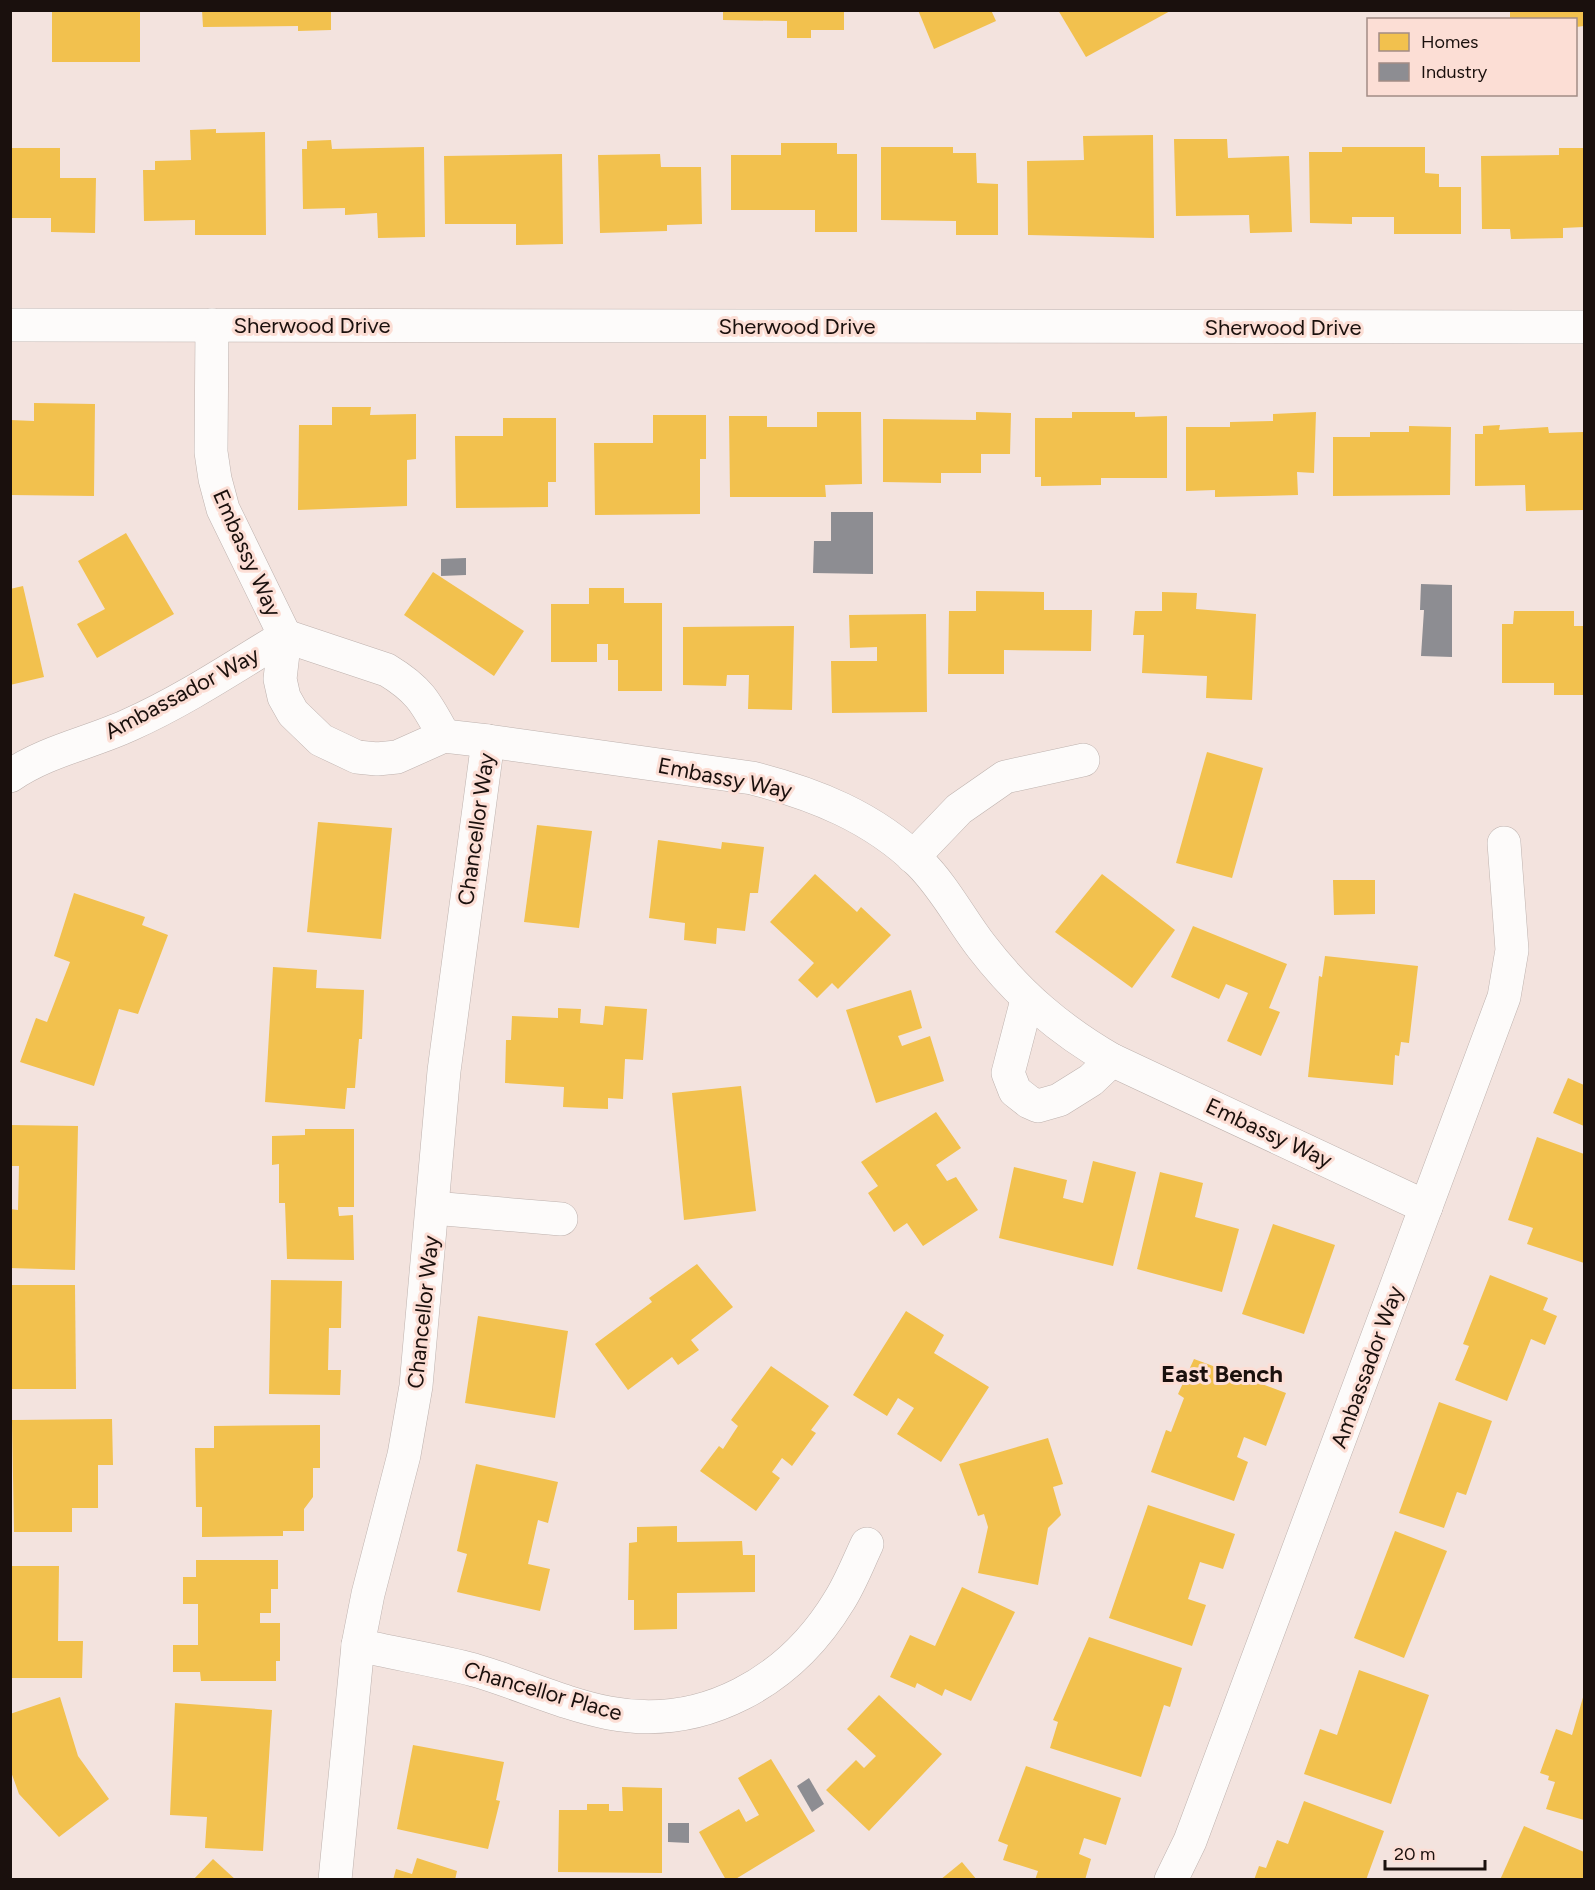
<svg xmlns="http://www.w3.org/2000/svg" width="1595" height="1890" viewBox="0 0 1595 1890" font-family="Figtree,sans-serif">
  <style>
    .homes { fill: #f2c14e }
    .industry { fill: #8d8d92 }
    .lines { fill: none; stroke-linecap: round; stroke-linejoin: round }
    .minor-casing { stroke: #beb2ae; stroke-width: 34 }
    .minor { stroke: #fdfbfa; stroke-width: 33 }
    .labels { text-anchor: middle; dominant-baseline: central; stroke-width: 6; stroke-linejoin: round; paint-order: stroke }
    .street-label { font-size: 22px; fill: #1a100d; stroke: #fcded5 }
    .neighbourhood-label { font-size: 24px; font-weight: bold; fill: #1a100d; stroke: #fcded5 }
  </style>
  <rect width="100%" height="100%" fill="#f3e3de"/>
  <g class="homes">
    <rect x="52" y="10" width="88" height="52"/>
    <path d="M202 10H331V30L298 31V26L203 27Z"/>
    <path d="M723 10H844V30H811V38H787V21L723 20Z"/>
    <path d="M918 10H991L996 21 934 49Z"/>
    <path d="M1058 10H1172L1086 57Z"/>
    <path d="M1510 10H1584V26L1576 27V20H1510Z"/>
    <path d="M216 129V133L265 132 266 235H195V220L144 221 143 170H155V161L191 160 190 130Z"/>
    <path d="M1153 135 1154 238 1028 235 1027 161 1084 160 1083 136Z"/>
    <path d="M1174 139H1227L1228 158 1289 156 1292 232 1250 233 1249 215 1176 216Z"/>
    <path d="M331 140 332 149 424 147 425 237 378 238 377 213 345 215V208L303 209 302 149H307V141Z"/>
    <path d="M781 143H837V154H857V232H815V210H731V155H781Z"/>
    <path d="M881 147H953V153H976L977 183 998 184V235H956V221L881 220Z"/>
    <path d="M1342 147H1425V173L1439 174V187H1461V234H1394V217H1352V224L1310 223 1309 152H1342Z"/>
    <path d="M10 148H60V178H96L95 233 51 232V218H10Z"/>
    <path d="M1559 148H1584V227L1563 228V238L1511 239 1510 229H1482L1481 156 1559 155Z"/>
    <path d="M562 154 563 244 516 245V224H445L444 156Z"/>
    <path d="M660 154 661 167H701L702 224 667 225V231L600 233 598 155Z"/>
    <path d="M34 403 95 404 94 496 10 495V420L34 421Z"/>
    <path d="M332 407H371L370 415 416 414V459L407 460V506L298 510 299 425H332Z"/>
    <path d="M817 412H861L862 484 825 485 826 497H730L729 416H767V427H817Z"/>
    <path d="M976 412 1011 413 1010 454H981V473H941V483L883 482V419L976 420Z"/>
    <path d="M1072 412H1135V417L1167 416V478H1101V485L1041 486V477H1035V418H1072Z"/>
    <path d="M1316 412 1314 473 1297 472 1298 495 1215 497V490L1186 491V427H1230V422L1273 421V414Z"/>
    <path d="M653 415H706V459H700V514L595 515 594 443H653Z"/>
    <path d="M503 418H556V482H548V507L456 508 455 436H503Z"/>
    <path d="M1500 425 1499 430 1548 427 1549 433 1584 432V510L1526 511 1525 485 1475 486V434H1483V426Z"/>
    <path d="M1409 426 1451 427 1450 495 1333 496V437H1370V432H1409Z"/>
    <path d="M126 533 174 614 97 658 77 624 105 609 78 561Z"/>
    <path d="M433 572 524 631 494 676 404 615Z"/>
    <path d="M23 586 44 677 10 685V589Z"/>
    <path d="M589 588H624V603H662V691H618V660H608V644H597V662H551V604H589Z"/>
    <path d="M976 591 1044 592V610H1092L1091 651 1004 650V674H948L949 611H976Z"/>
    <path d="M1162 592 1197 593 1196 609 1256 614 1252 700 1206 698 1207 676 1142 673 1144 635H1133L1135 611H1162Z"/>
    <path d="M1514 611H1574V626H1584V695H1554V683H1502V624H1513Z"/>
    <path d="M926 614 927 712 832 713 831 661H877V647L850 648 849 615Z"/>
    <path d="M794 626 792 710 748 709 749 675H727L726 686 683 685V627Z"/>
    <path d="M1207 752 1263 768 1232 878 1176 863Z"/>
    <path d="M318 822 392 828 381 939 307 932Z"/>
    <path d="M537 825 592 831 579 928 524 922Z"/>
    <path d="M658 840 721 849 722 842 764 847 758 893H750L745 931 717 928 716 944 684 940 685 923 649 918Z"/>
    <path d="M815 874 857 912 861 907 891 935 838 989 832 983 817 998 798 980 814 963 770 922Z"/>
    <path d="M1102 874 1175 930 1132 988 1055 932Z"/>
    <path d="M1333 880H1375V914L1334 915Z"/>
    <path d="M74 893 145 917 142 925 168 935 138 1014 119 1009 94 1086 20 1062 36 1018 47 1022 70 962 54 956Z"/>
    <path d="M1193 926 1287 964 1269 1008 1280 1012 1261 1056 1227 1041 1248 993 1226 984 1219 999 1171 977Z"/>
    <path d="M1325 956 1418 966 1409 1043 1401 1042 1399 1056 1395 1055 1393 1085 1308 1077 1319 976 1322 977Z"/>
    <path d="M273 967 317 970 316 988 364 990 362 1039H359L355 1088H347L345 1109 265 1102Z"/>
    <path d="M911 990 922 1028 898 1036 902 1046 930 1036 944 1081 876 1103 846 1010Z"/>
    <path d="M605 1006 647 1009 643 1060 625 1059 623 1099 608 1098V1109L563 1107 564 1087 505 1083 506 1040H511L512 1016 558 1018V1008L581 1009 580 1023 603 1025Z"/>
    <path d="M1568 1078 1584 1085V1126L1553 1113Z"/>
    <path d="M741 1086 756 1211 684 1220 672 1093Z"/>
    <path d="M936 1112 961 1148 936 1165 947 1181 956 1177 978 1210 923 1246 907 1223 894 1232 868 1193 878 1186 861 1162Z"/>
    <path d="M10 1125 78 1126 75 1270 10 1268V1209L18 1210 19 1166H10Z"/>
    <path d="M305 1129H354V1207H338L339 1216 353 1215 354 1260 287 1259 285 1203H279V1164L272 1165V1136L305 1135Z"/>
    <path d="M1537 1137 1584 1154V1263L1527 1244 1533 1228 1508 1220Z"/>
    <path d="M1093 1161 1136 1172 1113 1266 999 1238 1014 1167 1067 1180 1063 1198 1083 1203Z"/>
    <path d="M1160 1172 1203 1183 1195 1217 1239 1229 1222 1292 1137 1269Z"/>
    <path d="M1273 1224 1335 1245 1304 1334 1242 1314Z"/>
    <path d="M697 1264 733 1307 691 1340 699 1350 678 1365 672 1357 628 1390 595 1344 652 1302 649 1298Z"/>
    <path d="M1490 1275 1548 1298 1543 1310 1557 1316 1545 1345 1531 1339 1507 1401 1455 1380 1469 1346 1463 1344Z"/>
    <path d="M271 1280 342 1281 341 1328H329L328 1370H341L340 1395 269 1394Z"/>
    <path d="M10 1285H75L76 1389H10Z"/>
    <path d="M906 1311 944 1335 934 1353 989 1387 941 1462 897 1434 914 1408 898 1398 887 1416 853 1395Z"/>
    <path d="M478 1316 568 1331 555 1418 465 1403Z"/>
    <path d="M1194 1359 1286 1393 1266 1446 1244 1437 1237 1457 1248 1462 1234 1501 1151 1472 1166 1430 1171 1432 1184 1398 1178 1394Z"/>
    <path d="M771 1366 829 1406 811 1430 816 1433 792 1466 782 1458 772 1472 780 1478 756 1511 700 1471 719 1446 723 1449 738 1426 731 1420Z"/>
    <path d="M1439 1402 1492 1421 1466 1495 1457 1492 1444 1528 1399 1513Z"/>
    <path d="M112 1419 113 1465H98V1508H72V1532H14L12 1420Z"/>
    <path d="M320 1425V1468H313V1497L304 1509V1531H283V1536L202 1537V1507H196L195 1448H214V1426Z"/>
    <path d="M1048 1438 1063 1484 1053 1487 1061 1515 1048 1528 1038 1585 978 1573 988 1527 984 1514 978 1516 959 1464Z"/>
    <path d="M476 1464 558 1482 548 1523 538 1520 528 1564 550 1569 540 1611 457 1592 467 1554 457 1551Z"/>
    <path d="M1148 1505 1235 1534 1223 1569 1200 1562 1188 1599 1206 1605 1192 1646 1109 1618Z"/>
    <path d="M677 1526V1542L742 1541 743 1555H755V1592L677 1593V1629L634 1630V1600H628L629 1543 637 1542V1527Z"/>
    <path d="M1395 1531 1447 1551 1404 1658 1354 1638Z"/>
    <path d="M196 1560H278V1589H271V1613H260V1623H280V1661H276V1681H201L200 1672H173V1645H198V1604H183V1577H196Z"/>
    <path d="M10 1566H59L58 1641H83L82 1678H10Z"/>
    <path d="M962 1587 1015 1612 971 1701 945 1689 942 1696 917 1683 915 1688 890 1677 910 1635 935 1646Z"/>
    <path d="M1089 1637 1182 1668 1170 1707 1164 1705 1141 1777 1050 1748 1058 1722 1053 1720Z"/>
    <path d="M1359 1670 1429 1695 1391 1804 1304 1774 1320 1729 1337 1735Z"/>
    <path d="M1584 1694V1820L1546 1809 1555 1782 1548 1780 1549 1776 1540 1773 1556 1729 1572 1735Z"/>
    <path d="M879 1695 942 1754 869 1831 826 1790 856 1760 864 1768 876 1756 847 1729Z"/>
    <path d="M60 1697 78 1756 109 1799 59 1837 19 1794 10 1769V1714Z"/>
    <path d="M175 1703 272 1710 263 1851 205 1848 207 1817 170 1815Z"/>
    <path d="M413 1745 504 1762 496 1800 500 1801 488 1849 397 1829Z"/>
    <path d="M771 1759 815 1831 734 1880H726L699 1832 739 1809 746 1822 759 1815 738 1778Z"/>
    <path d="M1026 1766 1121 1798 1106 1845 1084 1838 1079 1854 1091 1859 1085 1880H1035L1038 1871 1003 1860 1008 1845 998 1841Z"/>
    <path d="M622 1787 662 1788V1873L558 1872 559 1810H587V1804H609V1811H623Z"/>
    <path d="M1304 1801 1384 1831 1366 1880H1254L1259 1866 1266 1868 1277 1840 1288 1844Z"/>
    <path d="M1524 1826 1584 1852V1880H1500Z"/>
    <path d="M417 1858 457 1871 455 1880H393L396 1869 412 1874Z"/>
    <path d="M213 1859 236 1880H193Z"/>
    <path d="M962 1862 977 1880H940Z"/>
  </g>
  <g class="industry">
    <path d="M831 512H873V574L813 573 814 541H831Z"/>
    <path d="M466 558V575L441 576V559Z"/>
    <path d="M1421 584 1452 585V657L1421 656 1424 610H1420Z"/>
    <path d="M809 1778 824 1804 812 1812 797 1786Z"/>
    <path d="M668 1823H689V1843L668 1842Z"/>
  </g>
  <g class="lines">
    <g class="minor-casing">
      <g id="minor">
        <path d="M10 325 1584 327"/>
        <path d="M212 325 211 452 215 479 223 509 285 636 280 679 284 697 293 713 321 740 357 757 377 759 397 757 444 736 488 741 752 778C815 794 873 817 920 863 945 888 961 920 982 947 1019 995 1060 1030 1112 1060L1426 1207"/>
        <path d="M285 636 387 670C420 690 426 703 444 736"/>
        <path d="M10 776C46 751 90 743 129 725 183 701 234 667 285 636"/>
        <path d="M913 857 959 809 1005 777 1083 760"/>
        <path d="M1027 1000 1008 1073 1015 1091 1029 1102 1038 1106 1059 1100 1091 1080 1112 1060"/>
        <path d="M433 1208 561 1219"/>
        <path d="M358 1645C397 1654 436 1660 474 1670 519 1683 563 1704 609 1713 703 1731 790 1682 839 1601 850 1584 858 1563 867 1544"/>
        <path d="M335 1880 358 1645 368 1594 404 1455 416 1386 444 1071 488 741"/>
        <path d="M1171 1880 1190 1841 1504 997 1512 950 1504 843"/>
      </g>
    </g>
    <use href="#minor" class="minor"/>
  </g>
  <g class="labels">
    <g class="street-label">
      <text x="312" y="325">Sherwood Drive</text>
      <text x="797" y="326">Sherwood Drive</text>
      <text x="1283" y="327">Sherwood Drive</text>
      <text transform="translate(247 553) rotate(66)">Embassy Way</text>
      <text transform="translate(182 693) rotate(-28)">Ambassador Way</text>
      <text transform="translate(725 778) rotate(11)">Embassy Way</text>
      <text transform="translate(476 829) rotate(-82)">Chancellor Way</text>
      <text transform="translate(1269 1133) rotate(25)">Embassy Way</text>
      <text transform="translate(423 1312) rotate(-84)">Chancellor Way</text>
      <text transform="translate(1367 1367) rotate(-70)">Ambassador Way</text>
      <text transform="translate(543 1691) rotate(16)">Chancellor Place</text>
    </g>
    <g class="neighbourhood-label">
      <text x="1222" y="1373">East Bench</text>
    </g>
  </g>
  <rect width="1595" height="1890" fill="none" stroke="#1a100d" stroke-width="24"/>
  <rect x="1367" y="18" width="210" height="78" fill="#fcded5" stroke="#a28c85" stroke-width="1.5"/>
  <rect x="1379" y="33" width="30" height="18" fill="#f2c14e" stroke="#a28c85" stroke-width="1.5"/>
  <text x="1421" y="48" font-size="18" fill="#1a100d">Homes</text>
  <rect x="1379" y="63" width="30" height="18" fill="#8d8d92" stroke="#a28c85" stroke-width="1.5"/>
  <text x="1421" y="78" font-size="18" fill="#1a100d">Industry</text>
  <path d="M1385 1860v9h100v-9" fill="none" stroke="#1a100d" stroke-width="3"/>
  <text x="1394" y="1860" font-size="18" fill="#1a100d" stroke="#fcded5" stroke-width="4.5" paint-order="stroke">20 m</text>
</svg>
